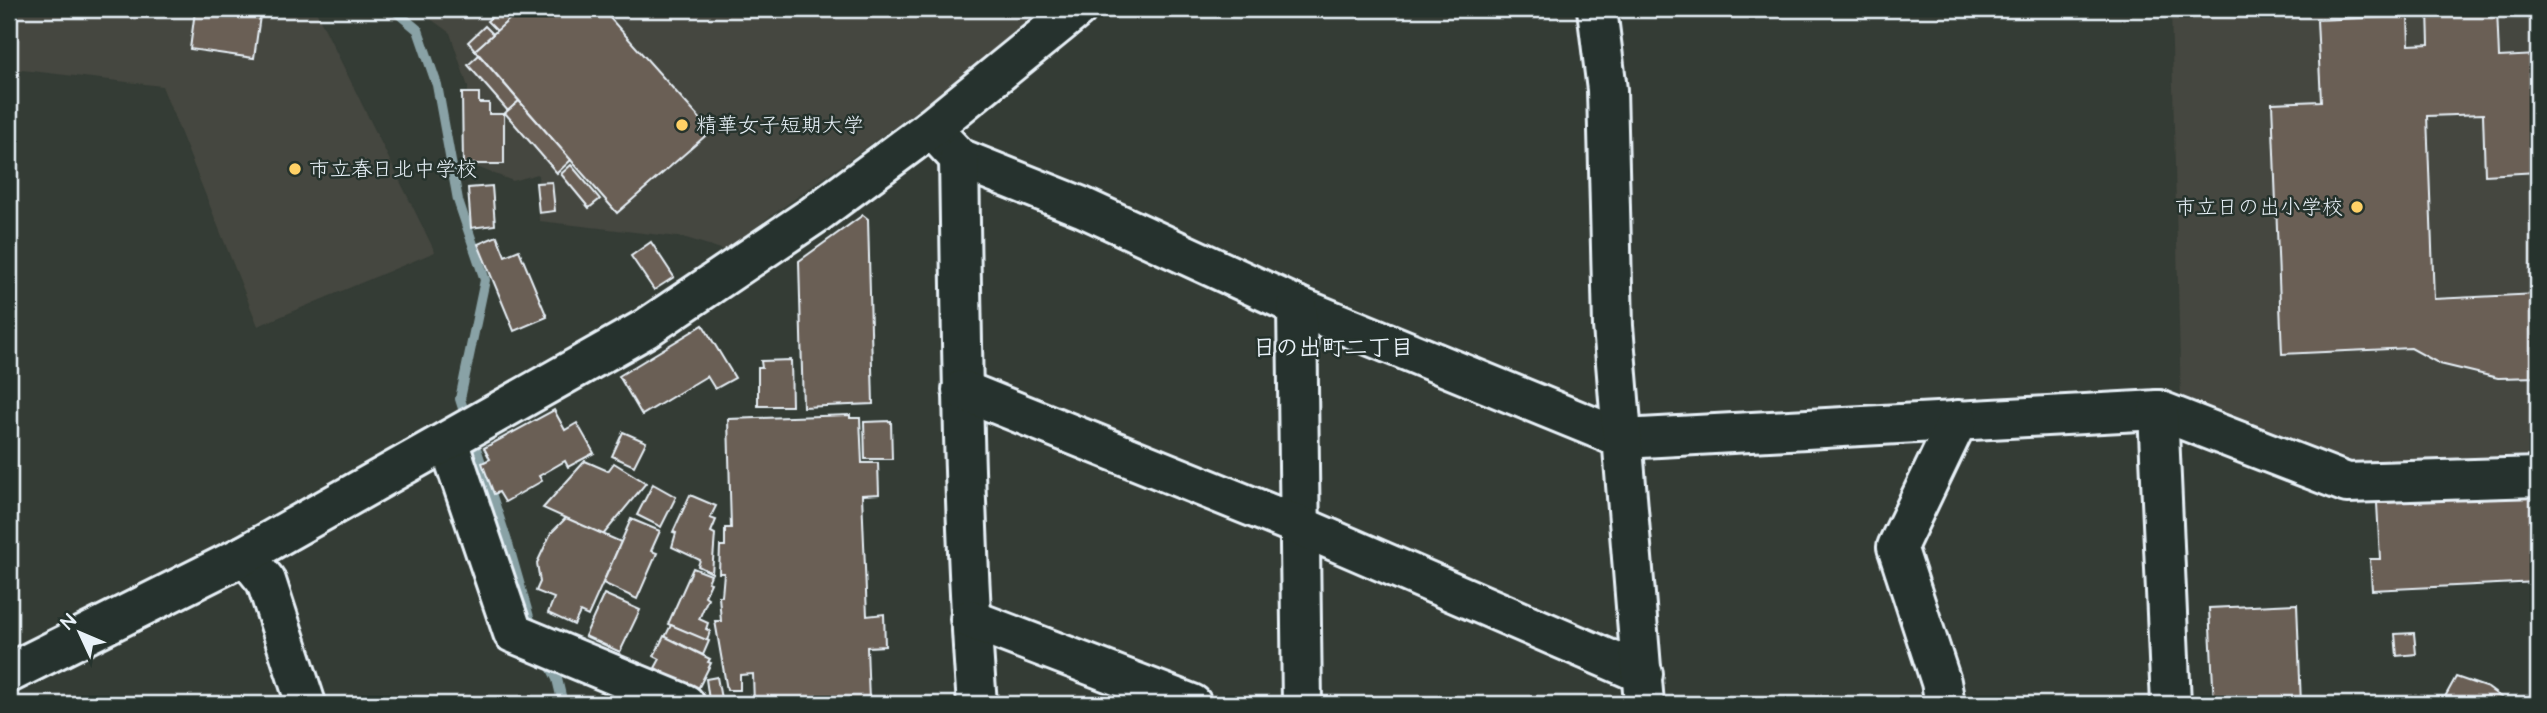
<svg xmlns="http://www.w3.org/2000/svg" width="2547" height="713" viewBox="0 0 2547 713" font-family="'Architects Daughter','Klee One',sans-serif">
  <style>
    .built { fill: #44463f }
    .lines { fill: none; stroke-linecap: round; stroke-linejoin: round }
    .stream { stroke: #89a2a6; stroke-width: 10 }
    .building { fill: #6a5e55; stroke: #e8f1f8; stroke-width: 2 }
    .minor-casing { stroke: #e8f1f8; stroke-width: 44 }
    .tertiary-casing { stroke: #e8f1f8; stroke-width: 44 }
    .minor { stroke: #26332d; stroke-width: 38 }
    .tertiary { stroke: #26332d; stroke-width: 38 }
    .poi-dot { fill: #ffd166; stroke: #26332d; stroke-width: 2.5 }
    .labels { text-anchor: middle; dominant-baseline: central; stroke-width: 5; stroke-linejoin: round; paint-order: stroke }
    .poi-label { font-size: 21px; fill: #e8f1f8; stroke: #26332d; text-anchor: start }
    .neighbourhood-label { font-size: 23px; font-weight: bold; fill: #e8f1f8; stroke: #26332d }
  </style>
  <rect width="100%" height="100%" fill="#343c35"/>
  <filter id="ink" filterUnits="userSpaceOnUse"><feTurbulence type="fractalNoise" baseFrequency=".0143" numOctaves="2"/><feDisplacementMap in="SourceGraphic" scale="14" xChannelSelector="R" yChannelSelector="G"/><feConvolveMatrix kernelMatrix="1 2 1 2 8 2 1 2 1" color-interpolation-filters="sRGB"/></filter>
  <g filter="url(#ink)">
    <g class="built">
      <path d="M9 9H315L435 252 258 326 162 86 13 69 9 72Z"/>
      <path d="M417 9H1052L1036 25 724 250 686 238 539 221 538 174 513 181 466 163 468 87 450 33Z"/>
      <path d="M2171 9H2538V458L2362 465 2181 405Z"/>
    </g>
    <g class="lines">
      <g class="stream">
        <path d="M393 9 418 30 437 85 458 200 485 280 460 399 467 421"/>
        <path d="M472 436 508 544 533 631"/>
        <path d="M546 658 557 679 563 704"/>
      </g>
    </g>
    <g class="building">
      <path d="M174 9H261L254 58 190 49 195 11Z"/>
      <path d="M501 9H521L497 31 487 21Z"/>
      <path d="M521 9H602L711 131 617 213 475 50Z"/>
      <path d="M2428 9H2497L2499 57 2538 55V172L2485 175 2483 114 2427 116 2434 299 2538 294V377L2498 378 2440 364 2411 348 2282 354 2272 103 2321 101 2317 20 2408 16 2409 45 2429 44Z"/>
      <path d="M485 26 493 34 475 50 468 42Z"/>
      <path d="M479 55 519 101 508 111 468 65Z"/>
      <path d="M462 93H479V103H489V114H504V164H463Z"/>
      <path d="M519 101 571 160 557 173 505 113Z"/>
      <path d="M571 165 600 199 589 208 561 174Z"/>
      <path d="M552 182 555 211 539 213 536 183Z"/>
      <path d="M492 186 495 225 471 228 468 188Z"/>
      <path d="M863 215 868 219 873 404 803 407 799 261Z"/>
      <path d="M497 236 505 256 519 250 547 317 514 331 478 244Z"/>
      <path d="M651 242 674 277 654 290 631 256Z"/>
      <path d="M703 325 735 378 715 389 707 376 642 415 619 376Z"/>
      <path d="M791 360 792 406H758V368H762L761 361Z"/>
      <path d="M554 410 565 430 577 423 594 453 568 467 565 461 539 476 542 481 505 502 499 492 494 494 482 463 490 459 484 448Z"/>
      <path d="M850 415V418H860L862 463H878L879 494 862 495 867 616 884 614 885 646 867 647 869 701 881 700V704H754L753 674 740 675V690H727L715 621H721L719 596H722L724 573H719L720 546H725V528H731L728 419Z"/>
      <path d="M891 421 892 459H865L864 422Z"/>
      <path d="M623 432 646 442 634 466 612 456Z"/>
      <path d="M585 461 608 471 614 463 646 483 603 535 543 508Z"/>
      <path d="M653 484 676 497 661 527 637 515Z"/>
      <path d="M690 495 716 506 710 518 716 520 711 532 715 534 712 573 698 566 700 560 672 547 676 533 673 532Z"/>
      <path d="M2538 496V582L2372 590 2370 559H2380L2377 503Z"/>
      <path d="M566 518 621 542 588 616 580 612 574 625 548 613 554 598 536 591 540 582 537 563 551 533Z"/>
      <path d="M631 519 660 531 651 551 657 553 637 599 603 583Z"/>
      <path d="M693 568 711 575 708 582 711 583 705 596 708 598 699 619 708 623 706 629 710 631 707 641 668 624Z"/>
      <path d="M604 594 640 610 620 652 585 636Z"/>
      <path d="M2297 604 2301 704H2214L2209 608Z"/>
      <path d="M671 625 709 641 703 655 665 637Z"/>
      <path d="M2414 633 2416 654 2397 656 2395 634Z"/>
      <path d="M664 636 710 659 708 662 711 663 696 693 661 676 663 672 655 668 660 659 654 656Z"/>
      <path d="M717 677 722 704H718L716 699 709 700 706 679Z"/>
      <path d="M2456 677 2488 688 2510 704H2441Z"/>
    </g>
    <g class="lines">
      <g class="minor-casing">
        <g id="minor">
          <path d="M931 128 959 158 1082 207 1297 306 1623 439 2158 410 2347 483 2538 477"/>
          <path d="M959 158C962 340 963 522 977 704"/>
          <path d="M1297 306 1302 704"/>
          <path d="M962 390 1300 526 1643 674"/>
          <path d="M2158 410 2171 704"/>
          <path d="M448 441 513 633 685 704"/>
          <path d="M245 555 266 581 306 704"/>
          <path d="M970 619 1192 704"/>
          <path d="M1945 704 1941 682 1897 547 1958 420"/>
        </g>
      </g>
      <g class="tertiary-casing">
        <g id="tertiary">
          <path d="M1597 9 1607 90 1613 326 1644 704"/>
          <path d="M9 673 245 555 645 329 814 215 931 128 1077 9"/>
        </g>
      </g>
      <use href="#minor" class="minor"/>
      <use href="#tertiary" class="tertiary"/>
    </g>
  </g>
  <g class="poi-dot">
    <circle cx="682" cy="125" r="7"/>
    <circle cx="295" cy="169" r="7"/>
    <circle cx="2357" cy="207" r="7"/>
  </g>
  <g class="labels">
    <g class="poi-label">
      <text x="696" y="125">精華女子短期大学</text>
      <text x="309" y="169">市立春日北中学校</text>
      <text x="2343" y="207" text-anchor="end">市立日の出小学校</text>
    </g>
    <g class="neighbourhood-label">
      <text x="1333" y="348">日の出町二丁目</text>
    </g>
  </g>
  <rect width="2547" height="713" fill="none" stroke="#26332d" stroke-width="35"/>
  <rect x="18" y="18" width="2512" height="678" fill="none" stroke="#e8f1f8" stroke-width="2.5" filter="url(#ink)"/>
  <g transform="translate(80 633) rotate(314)" stroke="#26332d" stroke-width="5" paint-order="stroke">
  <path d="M0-5L12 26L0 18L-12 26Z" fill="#e8f1f8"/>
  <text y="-10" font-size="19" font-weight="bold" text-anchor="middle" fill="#e8f1f8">N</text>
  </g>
</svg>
